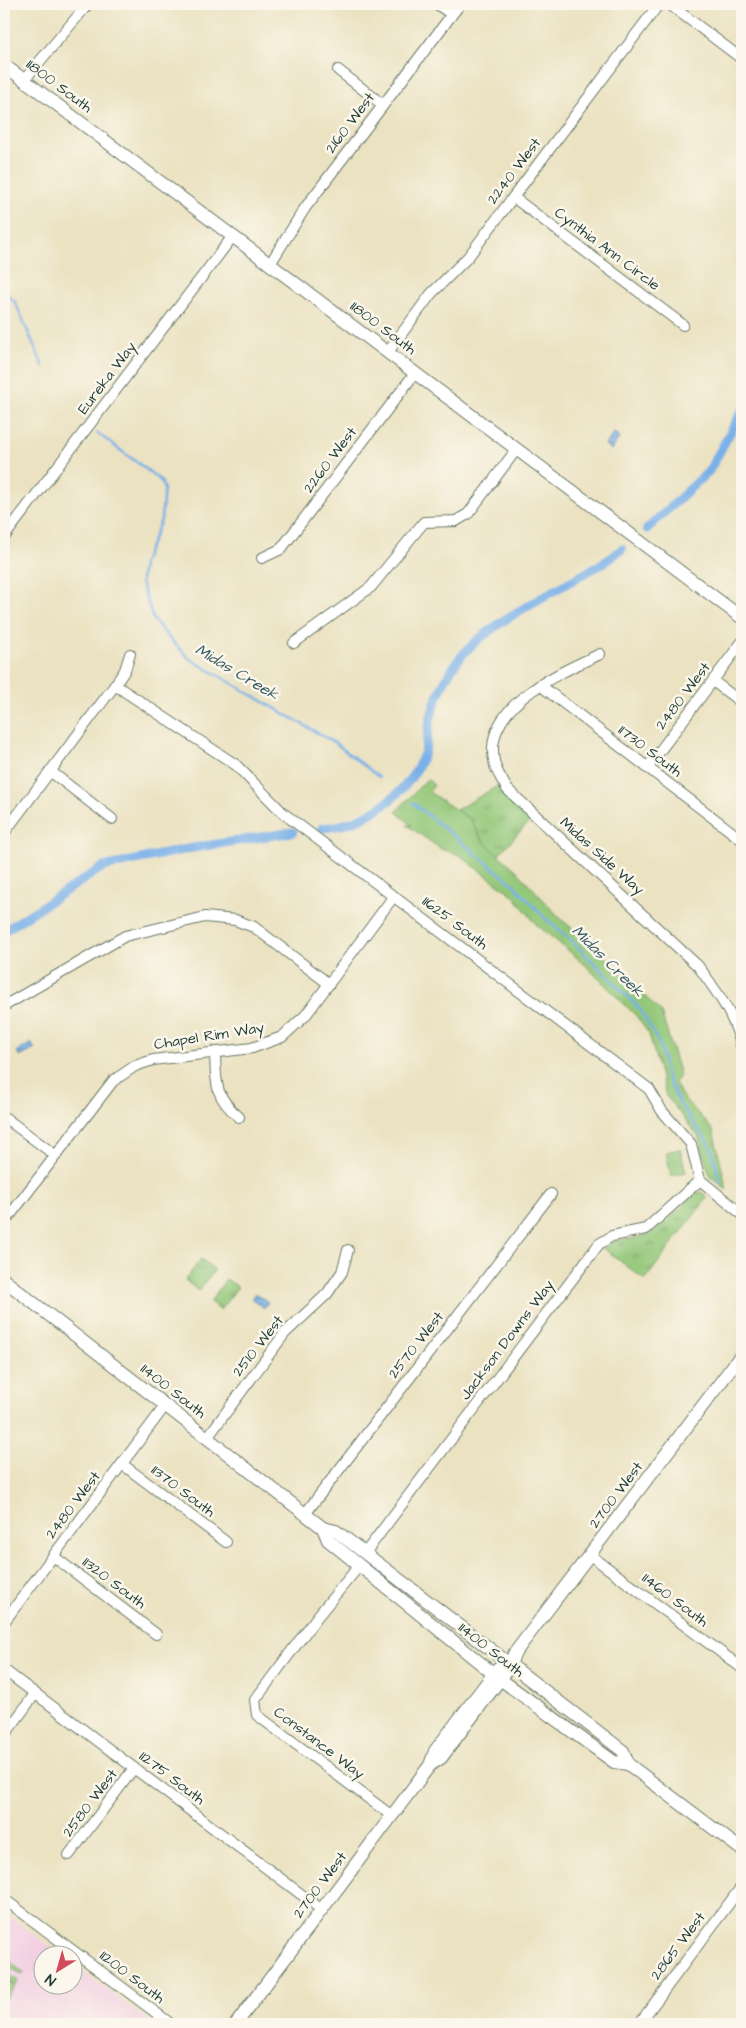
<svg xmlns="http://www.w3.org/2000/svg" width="746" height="2028" viewBox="0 0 746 2028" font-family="'Architects Daughter',sans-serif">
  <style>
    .built { fill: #f2d0e2 }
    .grass { fill: #93c778; stroke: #598256 }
    .park { fill: url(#park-tufts); stroke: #598256 }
    .water { fill: url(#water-rules); stroke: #4c768e }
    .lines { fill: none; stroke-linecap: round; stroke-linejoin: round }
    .stream { stroke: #79b0e8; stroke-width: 2.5 }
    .canal { stroke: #79b0e8; stroke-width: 9 }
    .minor-casing { stroke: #667765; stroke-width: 12 }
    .major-casing { stroke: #667765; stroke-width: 14 }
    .minor { stroke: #fff; stroke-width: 10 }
    .major { stroke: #fff; stroke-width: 12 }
    .labels { text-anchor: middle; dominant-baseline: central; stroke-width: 5; stroke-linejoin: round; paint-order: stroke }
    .street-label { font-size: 15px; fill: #1f3d34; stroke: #fbf7ec }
    .water-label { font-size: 16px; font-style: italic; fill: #365a61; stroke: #fbf7ec }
  </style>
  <defs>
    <pattern id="park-tufts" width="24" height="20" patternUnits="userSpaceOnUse" patternTransform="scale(1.25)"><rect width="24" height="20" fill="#93c778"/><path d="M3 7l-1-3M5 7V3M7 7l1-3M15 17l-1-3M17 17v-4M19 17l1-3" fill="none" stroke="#77a363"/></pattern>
    <pattern id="water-rules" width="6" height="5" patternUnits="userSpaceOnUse" patternTransform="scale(1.25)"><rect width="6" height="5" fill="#79b0e8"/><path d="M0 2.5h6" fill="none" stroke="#6390bd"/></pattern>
  </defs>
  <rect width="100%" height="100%" fill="#fbf7ec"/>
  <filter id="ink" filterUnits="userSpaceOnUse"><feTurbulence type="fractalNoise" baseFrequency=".02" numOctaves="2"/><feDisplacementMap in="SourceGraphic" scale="10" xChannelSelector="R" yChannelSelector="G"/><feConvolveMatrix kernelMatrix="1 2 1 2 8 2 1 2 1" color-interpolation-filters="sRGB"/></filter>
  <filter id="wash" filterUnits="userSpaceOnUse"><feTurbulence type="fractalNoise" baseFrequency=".0096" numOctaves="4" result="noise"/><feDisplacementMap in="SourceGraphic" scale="20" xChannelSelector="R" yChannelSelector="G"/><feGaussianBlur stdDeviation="1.12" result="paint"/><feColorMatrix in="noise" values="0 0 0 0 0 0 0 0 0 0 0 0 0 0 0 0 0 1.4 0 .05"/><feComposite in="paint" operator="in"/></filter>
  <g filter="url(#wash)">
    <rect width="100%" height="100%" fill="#ebe2c1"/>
    <path class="built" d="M4 1912 61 1955 42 1956V1986H72L73 1964 153 2024H4Z"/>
    <g class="grass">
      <path d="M427 779 434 785 429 792 470 819 484 842 515 869 561 919 595 947 661 1012 680 1075 675 1082 681 1095 713 1130 727 1190 710 1176 698 1136 666 1096 649 1034 637 1017 581 961 537 925 513 895 459 855 441 849 407 825H412L396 812Z"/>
      <path d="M680 1149 686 1172 671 1176 666 1152Z"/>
      <path d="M4 1957 24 1973 22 1975 13 1969 9 1974 18 1981 15 1986 4 1977Z"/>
    </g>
    <g class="park">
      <path d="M499 785 532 819 498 855 484 842 470 819 456 810Z"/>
      <path d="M701 1192 708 1197 645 1280 603 1248C619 1235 632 1242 648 1234 666 1226 681 1206 696 1193Z"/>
      <path d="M201 1259 215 1270 198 1291 185 1280Z"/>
      <path d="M226 1279 238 1287 220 1310 210 1302Z"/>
      <path d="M4 1977 15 1986 4 2000Z"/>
    </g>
    <g class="water">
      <path d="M614 433 620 437 611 450 605 445Z"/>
      <path d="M31 1043 35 1049 20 1057 17 1052Z"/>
      <path d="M256 1293 268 1302 264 1308 252 1299Z"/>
    </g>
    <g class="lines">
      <g class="stream">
        <path d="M4 291 15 302 43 366"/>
        <path d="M97 433 142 466 161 481 164 489 161 520 143 563 141 582 153 619 170 639 190 659 335 743 379 777"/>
        <path d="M413 803 513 884 546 919 575 944 640 1009 660 1045 666 1075 679 1103 712 1149 720 1183"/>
      </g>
      <g class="canal">
        <path d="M647 529 709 471 742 411"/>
        <path d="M322 828C365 825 408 795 424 754 428 741 428 726 432 713 439 690 450 668 467 650 501 616 565 586 608 560L622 549"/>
        <path d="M4 931 103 867 192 848 293 832"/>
      </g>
    </g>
  </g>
  <g filter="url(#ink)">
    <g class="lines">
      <g class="minor-casing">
        <g id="minor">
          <path d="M437 4 451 14"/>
          <path d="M669 4 742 59"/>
          <path d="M338 70 383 105"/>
          <path d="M24 80 88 4"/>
          <path d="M513 197 683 325"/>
          <path d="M270 264 305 208 460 4"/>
          <path d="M388 352 431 294 468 257 659 4"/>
          <path d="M4 537 233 236"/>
          <path d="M262 558 281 549 415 373"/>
          <path d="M294 643 371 587 424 522 456 521 468 514 516 450"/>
          <path d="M600 654C559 673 479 707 495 765 497 773 503 781 507 789L698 966C717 992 736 1017 742 1049"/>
          <path d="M713 681 742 703"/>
          <path d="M115 685 236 765 283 813 649 1089 662 1111 691 1144 700 1180 742 1214"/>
          <path d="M540 685 742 840"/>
          <path d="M647 768 742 642"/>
          <path d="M50 771 112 819"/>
          <path d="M4 833 115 685 125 670 130 654"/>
          <path d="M4 1006 125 936 205 917 235 920 254 927 329 984"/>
          <path d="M215 1052C216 1083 214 1096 239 1117"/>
          <path d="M4 1117 55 1155"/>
          <path d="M4 1223 113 1081 135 1066 153 1060 252 1048 282 1037 305 1016 394 896"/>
          <path d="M207 1438 285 1333 327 1294 342 1272 348 1250"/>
          <path d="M122 1464 226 1542"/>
          <path d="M305 1514 551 1194"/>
          <path d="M365 1553 599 1244 612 1236 646 1229 700 1180"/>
          <path d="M590 1555 742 1668"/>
          <path d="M53 1556 156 1634"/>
          <path d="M359 1566 317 1617 255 1700 257 1715 392 1816"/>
          <path d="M4 1622 165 1406"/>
          <path d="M4 1670 322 1910"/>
          <path d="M4 1736 35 1694"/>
          <path d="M69 1855 134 1768"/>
          <path d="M4 1899 171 2024"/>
          <path d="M639 2024 742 1886"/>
        </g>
      </g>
      <g class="major-casing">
        <g id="major">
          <path d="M4 65 742 618"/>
          <path d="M4 1280 323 1528 336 1531 623 1751 628 1764"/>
          <path d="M323 1528 328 1540 500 1679 614 1762 628 1764 742 1850"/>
          <path d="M430 1765 441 1758 510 1666 514 1654 742 1354"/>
          <path d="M236 2024 430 1765 435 1751 498 1668"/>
        </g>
      </g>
      <use href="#minor" class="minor"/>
      <use href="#major" class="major"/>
    </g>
  </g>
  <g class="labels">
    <g class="street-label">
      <text transform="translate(59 86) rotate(37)">11800 South</text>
      <text transform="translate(350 123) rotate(-53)">2160 West</text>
      <text transform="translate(514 171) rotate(-53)">2240 West</text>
      <text transform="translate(607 249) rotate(37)">Cynthia Ann Circle</text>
      <text transform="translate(383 328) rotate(37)">11800 South</text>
      <text transform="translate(107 378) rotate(-53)">Eureka Way</text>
      <text transform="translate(330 460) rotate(-53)">2260 West</text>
      <text transform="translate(683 696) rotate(-53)">2480 West</text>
      <text transform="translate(650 751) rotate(37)">11730 South</text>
      <text transform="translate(602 856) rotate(42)">Midas Side Way</text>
      <text transform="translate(455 923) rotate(37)">11625 South</text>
      <text transform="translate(209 1036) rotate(-9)">Chapel Rim Way</text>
      <text transform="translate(507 1340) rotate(-53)">Jackson Downs Way</text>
      <text transform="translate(416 1345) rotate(-52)">2570 West</text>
      <text transform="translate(258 1346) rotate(-52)">2510 West</text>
      <text transform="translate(173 1391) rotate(38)">11400 South</text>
      <text transform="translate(183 1491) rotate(37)">11370 South</text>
      <text transform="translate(616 1495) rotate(-53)">2700 West</text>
      <text transform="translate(73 1505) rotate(-53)">2480 West</text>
      <text transform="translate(114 1583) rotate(37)">11320 South</text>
      <text transform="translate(675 1600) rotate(37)">11460 South</text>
      <text transform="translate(491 1650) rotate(38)">11400 South</text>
      <text transform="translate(319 1743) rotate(37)">Constance Way</text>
      <text transform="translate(172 1778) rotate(37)">11275 South</text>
      <text transform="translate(90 1803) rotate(-53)">2580 West</text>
      <text transform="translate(320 1885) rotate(-53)">2700 West</text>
      <text transform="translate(678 1946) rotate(-53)">2865 West</text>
      <text transform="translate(132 1977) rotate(37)">11200 South</text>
    </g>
    <g class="water-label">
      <text transform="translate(237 672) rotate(31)">Midas Creek</text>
      <text transform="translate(608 961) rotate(45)">Midas Creek</text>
    </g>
  </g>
  <rect width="746" height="2028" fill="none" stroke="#fbf7ec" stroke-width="20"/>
  <g transform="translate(58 1970) rotate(217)"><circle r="24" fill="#fbf7ec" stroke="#a3ada2"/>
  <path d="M0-4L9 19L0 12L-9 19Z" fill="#d1495b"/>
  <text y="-8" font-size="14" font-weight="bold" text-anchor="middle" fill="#1f3d34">N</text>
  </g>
</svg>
